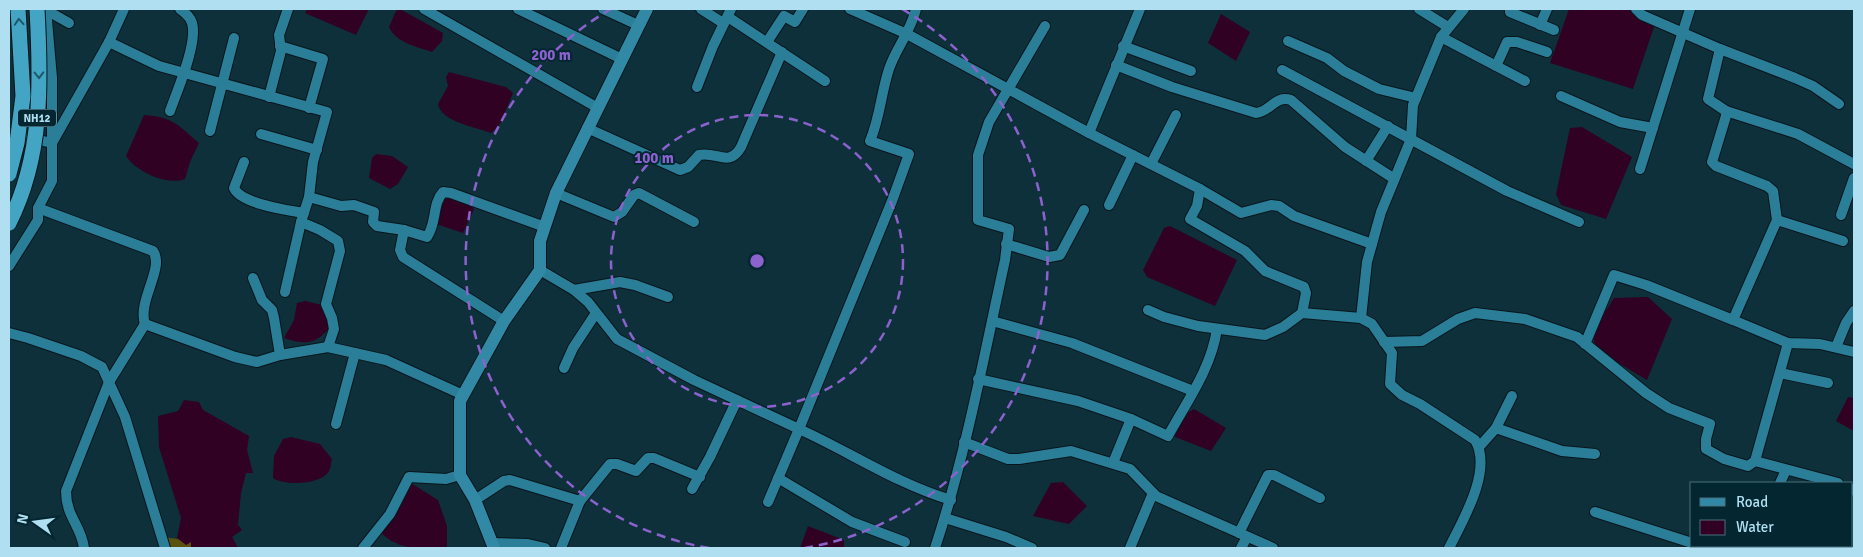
<svg xmlns="http://www.w3.org/2000/svg" width="1863" height="557" viewBox="0 0 1863 557" font-family="Signika,sans-serif">
  <style>
    .green { fill: #59510d }
    .water { fill: #300122 }
    .lines { fill: none; stroke-linecap: round; stroke-linejoin: round }
    .street-casing { stroke: #08161b; stroke-width: 12 }
    .secondary-casing { stroke: #08161b; stroke-width: 14 }
    .street { stroke: #2b7e98; stroke-width: 10 }
    .secondary { stroke: #3289a5; stroke-width: 12 }
    .highway-bridge-casing { stroke: #08161b; stroke-width: 17; stroke-linecap: butt }
    .highway-bridge { stroke: #43a4c3; stroke-width: 15 }
    .oneway { stroke: #1d586b }
    .ring { fill: none; stroke: #8b62ce; stroke-width: 2.5; stroke-dasharray: 9 6 }
    .labels { text-anchor: middle; dominant-baseline: central; stroke-width: 4; stroke-linejoin: round; paint-order: stroke }
    .shield { fill: #032631; stroke: #7ba8b7; stroke-width: 1 }
    .shield-label { font-size: 11px; font-weight: bold; fill: #afdff0 }
    .centre { fill: #8b62ce; stroke: #032631; stroke-width: 2.5 }
    .ring-label { font-size: 15px; text-anchor: middle; font-weight: bold; fill: #8b62ce; stroke: #032631; stroke-width: 4; stroke-linejoin: round; paint-order: stroke }
  </style>
  <rect width="100%" height="100%" fill="#0e303b"/>
  <path class="green" d="M163 537 244 548H165Z"/>
  <g class="water">
    <path d="M307 9H369L356 35 305 13Z"/>
    <path d="M400 9 443 33 442 41 432 52C418 47 396 43 389 27L396 11Z"/>
    <path d="M1569 9H1626L1648 16 1654 27 1633 89 1550 63Z"/>
    <path d="M1221 14 1250 32 1236 61 1208 43Z"/>
    <path d="M449 72 506 87 513 93 500 124 491 133C476 127 441 122 438 104L448 86 446 77Z"/>
    <path d="M144 115C173 117 178 125 199 143L190 162 185 179C168 186 136 172 126 156Z"/>
    <path d="M1582 127 1632 157 1606 219 1561 205 1556 194 1570 128Z"/>
    <path d="M376 154 392 156 408 167 398 184 390 189 369 178 372 158Z"/>
    <path d="M445 193 462 197 474 209 463 233 433 223Z"/>
    <path d="M1170 226 1237 260 1215 306 1147 277 1143 270 1164 228Z"/>
    <path d="M1648 297 1672 319 1647 380 1595 349 1593 331 1614 298Z"/>
    <path d="M305 301 322 305 330 327C316 345 304 345 284 338L294 320 297 303Z"/>
    <path d="M1848 397 1854 398V431L1836 421Z"/>
    <path d="M184 400 199 402 203 410 249 436 247 450 253 473H246L241 493 238 525 242 530 232 537 238 548H191V542L186 545 177 538 181 518 159 447 158 416 178 411Z"/>
    <path d="M1194 409 1226 428 1211 451 1175 437 1178 418Z"/>
    <path d="M291 437 320 444 332 459C331 462 331 468 329 471 321 485 285 486 273 478L274 456 283 439Z"/>
    <path d="M406 480 438 500 447 526V548C418 548 400 552 378 530Z"/>
    <path d="M1063 482 1087 506 1069 524 1033 516 1051 483Z"/>
    <path d="M808 526 844 540V548H800Z"/>
  </g>
  <g class="lines">
    <g class="street-casing">
      <g id="street">
        <path d="M424 9 598 108"/>
        <path d="M518 9 622 59"/>
        <path d="M603 9 638 25"/>
        <path d="M701 9 723 23"/>
        <path d="M850 9 907 34 1089 133 1200 189 1197 206 1190 219 1245 251 1265 271 1304 287 1306 293 1302 313"/>
        <path d="M1419 9 1448 27"/>
        <path d="M1510 9V12L1554 30"/>
        <path d="M1636 9 1642 15 1720 49 1708 99 1726 111V116L1712 162 1716 166 1767 186 1773 191 1777 220 1733 320 1788 343 1820 344 1854 352"/>
        <path d="M46 10 69 23"/>
        <path d="M728 17 825 81"/>
        <path d="M1540 25 1547 9"/>
        <path d="M1441 37 1525 81"/>
        <path d="M1288 41 1327 58 1344 71 1379 89 1416 98"/>
        <path d="M109 42 159 66 327 112 313 162 309 197 301 222 320 230 338 241 340 251 326 304 332 318 334 329 328 347"/>
        <path d="M767 42 784 16 795 22 803 9"/>
        <path d="M280 46 323 59 309 108"/>
        <path d="M1123 46 1191 71"/>
        <path d="M1720 49 1795 78 1813 86 1839 104"/>
        <path d="M1116 65 1172 87 1256 113C1270 112 1275 95 1291 100L1345 147 1393 178"/>
        <path d="M1496 66 1507 42H1517L1547 52"/>
        <path d="M1282 70 1507 191 1579 222"/>
        <path d="M697 87 713 46 731 9"/>
        <path d="M1561 96 1620 122 1653 128"/>
        <path d="M269 97 281 51 279 35 288 9"/>
        <path d="M170 111C177 91 198 43 192 23 190 16 185 13 180 9"/>
        <path d="M1726 111 1798 134 1854 164"/>
        <path d="M587 128 680 170 688 167 699 155C717 151 729 168 741 147L782 52"/>
        <path d="M210 131 234 38"/>
        <path d="M9 133 52 143 109 42 124 9"/>
        <path d="M1089 133 1140 9"/>
        <path d="M261 134 317 150"/>
        <path d="M1366 161 1388 126"/>
        <path d="M244 162 234 188C241 204 287 210 304 213"/>
        <path d="M1151 164 1176 115"/>
        <path d="M1640 169 1690 9"/>
        <path d="M1200 189 1241 213 1271 205 1279 206 1294 216 1372 244"/>
        <path d="M556 193 614 217 622 212 634 195 639 193 694 222"/>
        <path d="M309 197 341 206 354 205 374 212 373 222 377 226 404 230 427 237C437 223 432 204 443 192L451 193 545 227"/>
        <path d="M1109 205 1133 155"/>
        <path d="M38 208 153 251C165 268 137 301 145 324L235 357 257 362 280 355 328 347 386 360 463 395"/>
        <path d="M1841 215 1854 178"/>
        <path d="M1777 220 1843 241"/>
        <path d="M404 230 400 250 403 257 504 321"/>
        <path d="M1006 244 1049 257 1060 255 1084 210"/>
        <path d="M9 266 38 220V208L52 181V78L46 9"/>
        <path d="M540 270 574 290 588 302 617 339 694 380 799 429 892 201 909 154 870 141C880 118 881 93 889 69 896 48 911 31 916 9"/>
        <path d="M253 278 262 300 272 310 274 318 280 355"/>
        <path d="M574 290 620 282 635 285 668 297"/>
        <path d="M285 292 301 222"/>
        <path d="M1148 310 1164 317 1198 326 1265 335 1283 327 1302 313 1361 318"/>
        <path d="M992 321 1072 343 1193 391"/>
        <path d="M9 333 28 338 81 356 102 367 125 417 165 548"/>
        <path d="M1384 342 1422 341 1458 319 1475 313 1525 319 1577 337 1646 393 1669 408 1710 424 1706 439V449L1724 459 1748 466 1755 461"/>
        <path d="M1788 343 1755 461 1838 483"/>
        <path d="M1585 344 1614 275 1646 285 1733 320"/>
        <path d="M1836 347 1846 323 1854 311"/>
        <path d="M564 368 573 348 596 313"/>
        <path d="M1780 373 1828 383"/>
        <path d="M978 379 1078 401 1131 419"/>
        <path d="M336 424 355 353"/>
        <path d="M1496 428 1512 396"/>
        <path d="M964 442 1008 459H1019L1071 451 1130 469 1156 496 1273 548"/>
        <path d="M1479 447 1496 428 1562 451 1595 454"/>
        <path d="M1113 463 1131 419 1168 436C1187 401 1211 369 1217 329"/>
        <path d="M778 478 852 522 905 542"/>
        <path d="M1780 483 1786 470"/>
        <path d="M692 489 710 457 737 400"/>
        <path d="M1852 489 1854 491"/>
        <path d="M475 500 504 481 510 480 580 501"/>
        <path d="M768 502 799 429C850 452 897 484 951 500"/>
        <path d="M1595 512 1692 543"/>
        <path d="M945 518 1006 537 1032 548"/>
        <path d="M1239 533 1268 475H1274L1320 498"/>
        <path d="M493 543 528 544 545 548"/>
        <path d="M1699 546 1706 548"/>
        <path d="M84 548C81 525 66 517 66 491L109 382 145 324"/>
        <path d="M363 548 390 514 409 477 446 479 460 475"/>
        <path d="M561 548 580 501 610 464H617L636 471 648 458H654L700 477"/>
        <path d="M935 548C966 454 984 356 1005 260L1009 229 978 220V155L989 122 1045 26"/>
        <path d="M1130 548 1153 493"/>
        <path d="M1241 548 1247 537"/>
        <path d="M1449 548C1463 520 1493 470 1475 440L1420 404 1402 395 1390 384 1392 353 1372 324 1361 318 1367 262 1381 212 1411 139 1413 105 1441 37 1464 9"/>
        <path d="M1756 548 1757 546"/>
      </g>
    </g>
    <g class="secondary-casing">
      <path id="secondary" d="M494 548 475 500 460 475V401L504 321 540 270V241L556 193 647 9"/>
    </g>
    <use href="#street" class="street"/>
    <use href="#secondary" class="secondary"/>
    <g class="highway-bridge-casing">
      <g id="highway-bridge">
        <path d="M9 174 17 143 23 96 18 9"/>
        <path d="M9 223C43 156 41 82 37 9"/>
      </g>
    </g>
    <use href="#highway-bridge" class="highway-bridge"/>
  </g>
  <defs><path id="oneway-chevron" d="M-2-3.5L2.5 0L-2 3.5" fill="none" stroke-width="1.6" stroke-linecap="round" stroke-linejoin="round" transform="scale(1.25)"/></defs>
  <g class="oneway">
    <use href="#oneway-chevron" transform="translate(19 22) rotate(-94)"/>
    <use href="#oneway-chevron" transform="translate(39 75) rotate(89)"/>
  </g>
  <g class="ring">
    <circle cx="757" cy="261" r="146"/>
    <path d="M709 548A291 291 0 0 1 611 9M902 9A291 291 0 0 1 805 548"/>
  </g>
  <g class="labels">
    <rect class="shield" x="18" y="109.5" width="38" height="17" rx="4"/>
    <g class="shield-label">
      <text x="37" y="118">NH12</text>
    </g>
  </g>
  <circle cx="757" cy="261" r="8" class="centre"/>
  <g class="ring-label">
    <text x="551" y="60">200 m</text>
    <text x="654" y="163">100 m</text>
  </g>
  <rect width="1863" height="557" fill="none" stroke="#afdff0" stroke-width="20"/>
  <rect x="1690" y="482" width="162" height="65" fill="#032631" stroke="#48707d"/>
  <rect x="1700" y="498" width="25" height="8" fill="#3289a5" stroke="#48707d"/>
  <text x="1736" y="507" font-size="15" fill="#afdff0">Road</text>
  <rect x="1700" y="520" width="25" height="15" fill="#300122" stroke="#48707d"/>
  <text x="1736" y="532" font-size="15" fill="#afdff0">Water</text>
  <g transform="translate(35 522) rotate(284)" stroke="#032631" stroke-width="4" paint-order="stroke">
  <path d="M0-4L9 19L0 12L-9 19Z" fill="#afdff0"/>
  <text y="-8" font-size="14" font-weight="bold" text-anchor="middle" fill="#afdff0">N</text>
  </g>
</svg>
